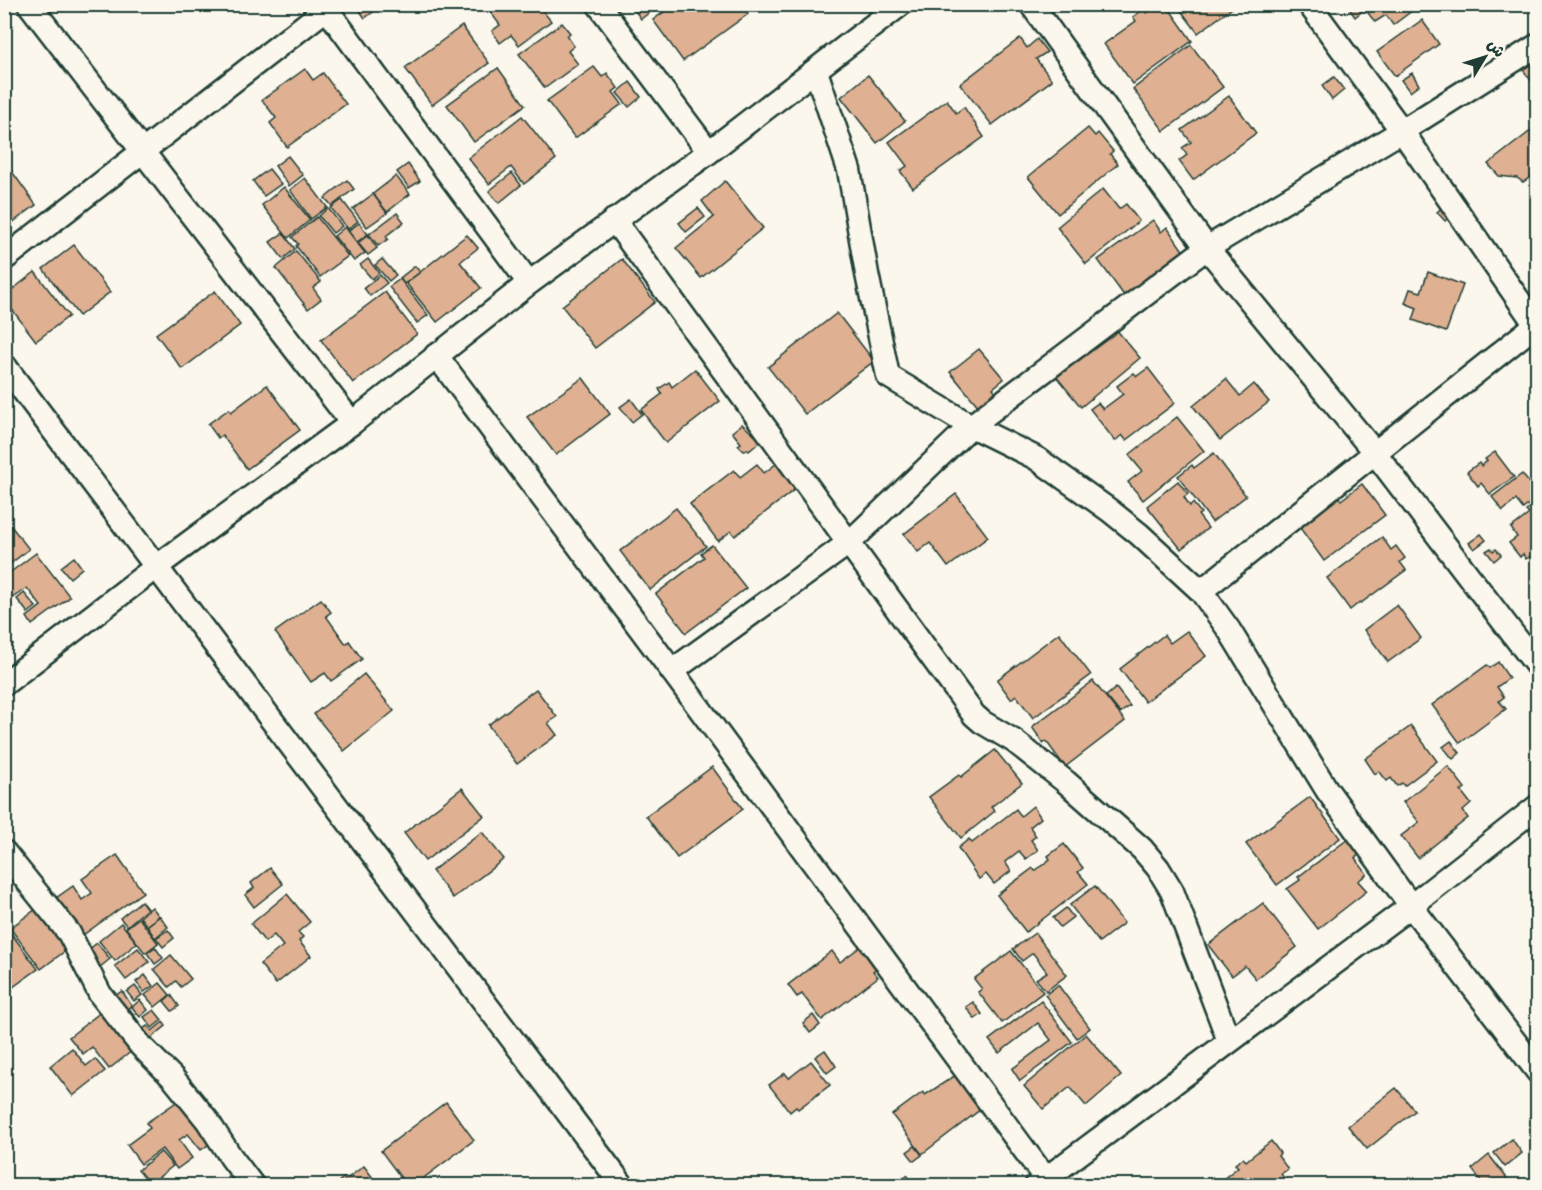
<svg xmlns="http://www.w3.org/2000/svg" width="1542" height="1190" viewBox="0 0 1542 1190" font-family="Pangolin,'Playpen Sans Arabic',sans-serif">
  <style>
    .building { fill: #e0b092; stroke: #1f3d34; stroke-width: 1.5 }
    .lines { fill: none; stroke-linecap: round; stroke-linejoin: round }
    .minor-casing { stroke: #1f3d34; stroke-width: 27 }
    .minor { stroke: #fbf7ec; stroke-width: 22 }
  </style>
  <rect width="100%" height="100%" fill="#fbf7ec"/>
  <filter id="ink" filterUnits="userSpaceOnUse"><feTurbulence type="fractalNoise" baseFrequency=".0167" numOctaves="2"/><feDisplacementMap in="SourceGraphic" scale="12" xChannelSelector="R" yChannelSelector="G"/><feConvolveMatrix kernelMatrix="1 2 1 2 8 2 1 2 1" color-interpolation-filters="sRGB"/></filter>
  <g filter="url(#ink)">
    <g class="building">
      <path d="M355 4H384L365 18Z"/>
      <path d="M488 4H550L542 10 551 21 519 45 511 35 500 43 492 31 500 25 486 6Z"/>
      <path d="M630 4H660L641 19Z"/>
      <path d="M675 4H741L748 14 683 61 653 20Z"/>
      <path d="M1159 4H1166L1192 41 1133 84 1104 44 1136 21 1133 17 1144 9 1147 13Z"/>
      <path d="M1176 4H1236V5L1198 33Z"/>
      <path d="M1346 4H1421L1393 25 1386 15 1375 22 1365 9 1355 17Z"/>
      <path d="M1513 4H1528L1518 11Z"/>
      <path d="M1422 20 1439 44 1395 76 1377 52Z"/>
      <path d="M562 23 570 33 567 36 574 46 568 51 578 64 545 88 519 54Z"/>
      <path d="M462 26 489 63 432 105 405 68Z"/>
      <path d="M1020 38 1027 48 1037 39 1047 52 1036 59 1052 80 992 125 960 84Z"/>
      <path d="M1191 45 1223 87 1164 131 1133 89Z"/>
      <path d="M1538 55V90L1521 67Z"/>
      <path d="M594 67 602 77 607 73 618 88 613 92 622 104 575 138 547 101Z"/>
      <path d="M498 68 525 105 474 142 447 105Z"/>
      <path d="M305 69 313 80 323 73 346 104 287 147 270 123 276 118 262 100Z"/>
      <path d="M1412 73 1419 85 1410 92 1401 80Z"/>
      <path d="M868 75 905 121 877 143 841 97Z"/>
      <path d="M1334 77 1344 90 1332 100 1322 86Z"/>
      <path d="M630 82 641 97 629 107 617 93Z"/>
      <path d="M1229 96 1256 133 1193 180 1179 161 1187 155 1182 148 1191 142 1182 130Z"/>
      <path d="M947 100 956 113 964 107 984 137 913 188 900 171 907 166 889 142Z"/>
      <path d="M522 116 556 159 524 184 511 167 489 184 468 158Z"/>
      <path d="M1537 126 1538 172 1523 182 1517 178 1499 176 1488 164Z"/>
      <path d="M1088 128 1095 136 1098 133 1113 151 1110 154 1118 164 1058 214 1028 177Z"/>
      <path d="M288 156 303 175 289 186 275 166Z"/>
      <path d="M408 164 420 181 409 188 397 172Z"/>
      <path d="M8 166 36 205 4 229V168Z"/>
      <path d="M269 169 281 184 264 196 253 181Z"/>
      <path d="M512 173 521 185 499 203 489 191Z"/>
      <path d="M396 176 410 194 387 212 373 194Z"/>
      <path d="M305 178 327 207 311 219 290 190Z"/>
      <path d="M347 180 354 189 332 206 325 198Z"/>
      <path d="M725 181 763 228 701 278 676 248 714 217 702 201Z"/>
      <path d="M284 187 310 220 288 238 262 205Z"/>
      <path d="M1103 189 1119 209 1126 204 1139 221 1086 264 1057 227Z"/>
      <path d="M373 194 387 213 367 227 353 209Z"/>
      <path d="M342 200 358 221 348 229 331 208Z"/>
      <path d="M1446 204 1454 213 1445 221 1437 212Z"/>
      <path d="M328 208 342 226 333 233 319 216Z"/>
      <path d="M698 208 705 217 686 232 679 223Z"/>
      <path d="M397 213 404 222 386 236 388 239 378 246 369 234Z"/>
      <path d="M317 217 348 256 320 277 296 246 298 244 292 237Z"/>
      <path d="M1153 220 1161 232 1167 227 1188 258 1128 301 1098 260Z"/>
      <path d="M359 223 368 234 357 242 348 231Z"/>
      <path d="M345 227 365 253 354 261 334 236Z"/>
      <path d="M283 233 295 249 283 259 270 242Z"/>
      <path d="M368 235 377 248 368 255 358 243Z"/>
      <path d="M467 235 478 248 460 262 481 288 437 322 406 283Z"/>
      <path d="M74 245 110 292 79 316 43 269Z"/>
      <path d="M296 251 321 282 313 288 321 299 308 309 276 268Z"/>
      <path d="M368 259 379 273 372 279 360 265Z"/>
      <path d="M382 259 396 275 389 281 375 265Z"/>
      <path d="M622 259 655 302 595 348 562 306Z"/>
      <path d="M415 266 420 272 404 284 400 278Z"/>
      <path d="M35 272 69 316 36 341 4 299V296Z"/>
      <path d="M1428 272 1463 285 1446 332 1413 320 1417 308 1405 303 1410 289 1421 292Z"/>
      <path d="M380 275 387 283 370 296 364 288Z"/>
      <path d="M400 279 428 315 417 323 389 287Z"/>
      <path d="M215 291 240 325 182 369 156 334Z"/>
      <path d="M385 292 417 334 353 383 321 340Z"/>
      <path d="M837 313 874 361 805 414 768 367Z"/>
      <path d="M1110 322 1140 358 1081 407 1051 370Z"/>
      <path d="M979 349 1004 379 993 388 1001 399 984 413 950 372Z"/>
      <path d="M1148 368 1175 403 1126 440 1122 435 1115 441 1090 409 1098 403 1103 409 1123 394 1117 386 1134 373 1137 376Z"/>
      <path d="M695 369 720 401 666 443 641 410 662 394 659 389 669 382 672 387Z"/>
      <path d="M583 378 610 414 556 455 527 417Z"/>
      <path d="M1226 379 1240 396 1254 384 1269 402 1220 440 1193 406Z"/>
      <path d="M267 385 300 430 247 469 222 435 218 438 208 424 229 409 231 412Z"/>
      <path d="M631 399 642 414 632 422 620 407Z"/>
      <path d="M1177 417 1204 451 1143 500 1128 482 1142 471 1129 455Z"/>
      <path d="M742 424 761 441 749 451 747 449 744 451 738 445 741 443 732 432Z"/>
      <path d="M1495 452 1514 477 1490 494 1481 483 1478 486 1467 472 1479 463 1481 466 1487 461 1485 459Z"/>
      <path d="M1214 453 1246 496 1212 522 1178 476 1192 465 1194 468Z"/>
      <path d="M780 461 799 486 735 536 731 531 718 541 690 504 734 470 740 477 757 464 764 473Z"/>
      <path d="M1522 474 1538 494V497L1523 509 1516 500 1503 511 1492 497Z"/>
      <path d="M1178 481 1188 494 1184 497 1190 506 1193 503 1201 513 1198 515 1208 528 1181 549 1147 506Z"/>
      <path d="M1362 484 1385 515 1324 561 1295 521 1335 492 1341 500Z"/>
      <path d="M956 494 988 537 948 567 930 543 918 552 904 534Z"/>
      <path d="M1537 503 1538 551 1526 559 1523 554 1520 557 1509 543 1517 537 1511 528 1529 514 1526 511Z"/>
      <path d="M676 508 706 546 650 590 620 551Z"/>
      <path d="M4 517 29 549 10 564 4 557Z"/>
      <path d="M1481 534 1486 540 1474 549 1469 543Z"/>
      <path d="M1382 537 1391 550 1396 546 1405 558 1400 562 1406 570 1361 603 1360 602 1350 610 1327 578Z"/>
      <path d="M712 545 746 588 686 633 656 594 704 557 701 553Z"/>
      <path d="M1491 548 1493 551 1496 549 1501 555 1494 561 1486 551Z"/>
      <path d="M36 553 70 597 32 625 27 617 41 606 27 588 12 598 4 588V577Z"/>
      <path d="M74 557 82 568 70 578 61 567Z"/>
      <path d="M24 593 36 607 28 613 17 599Z"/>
      <path d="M321 599 331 612 326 616 346 644 349 641 362 659 331 681 325 673 311 682 275 632Z"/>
      <path d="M1397 605 1421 638 1388 662 1364 630Z"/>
      <path d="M1187 631 1206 656 1145 702 1120 669 1164 635 1170 643Z"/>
      <path d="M1059 633 1091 675 1033 718 1016 695 1011 699 997 680Z"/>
      <path d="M4 634 13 645 4 652Z"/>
      <path d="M1498 662 1509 678 1497 687 1504 697 1499 701 1506 709 1460 743 1432 705 1487 665 1490 668Z"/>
      <path d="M364 674 394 711 344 751 314 714Z"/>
      <path d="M1093 681 1125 721 1065 767 1046 741 1043 743 1032 727Z"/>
      <path d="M1116 688 1130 706 1120 713 1106 696Z"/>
      <path d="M536 689 557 717 548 723 557 735 517 764 488 725Z"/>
      <path d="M1411 726 1437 761 1404 786 1402 783 1397 786 1391 778 1387 781 1379 771 1375 774 1365 759Z"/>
      <path d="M1451 741 1460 753 1453 759 1443 747Z"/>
      <path d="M995 750 1022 783 991 807 995 811 961 838 929 797 959 775 961 777Z"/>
      <path d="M1448 766 1465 788 1461 791 1471 804 1463 811 1468 818 1418 858 1401 836 1419 822 1403 802Z"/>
      <path d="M712 767 743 809 677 858 646 816Z"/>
      <path d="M462 788 484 816 425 861 404 833Z"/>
      <path d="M1310 797 1340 838 1277 885 1246 844Z"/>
      <path d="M1033 806 1041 818 1030 827 1036 836 1031 840 1038 850 1026 859 1019 851 1005 862 1011 871 994 884 986 874 979 879 958 848 969 839 972 843 1016 809 1021 816Z"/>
      <path d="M482 832 504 859 453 898 432 871Z"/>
      <path d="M1348 839 1360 854 1355 858 1367 874 1358 881 1367 891 1318 929 1287 889 1300 880 1298 877Z"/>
      <path d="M1064 844 1083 868 1078 872 1088 884 1026 932 997 895 1033 868 1035 871 1050 859 1048 856Z"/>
      <path d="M117 855 143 892 83 935 56 898 73 886 82 900 92 893 82 879Z"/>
      <path d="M270 868 283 884 254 907 245 895 254 888 251 883Z"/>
      <path d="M1095 886 1124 923 1099 942 1070 905Z"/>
      <path d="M287 894 310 922 298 932 303 937 299 941 311 956 276 984 260 964 283 946 274 935 265 942 251 924Z"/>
      <path d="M141 901 147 909 127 926 120 918Z"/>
      <path d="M1263 903 1297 947 1256 979 1245 966 1232 976 1208 945Z"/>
      <path d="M39 907 69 948 41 969 10 928Z"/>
      <path d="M152 907 159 916 147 926 140 917Z"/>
      <path d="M1066 908 1073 917 1060 927 1053 918Z"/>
      <path d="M160 916 168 927 155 938 147 926Z"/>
      <path d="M139 918 158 943 145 953 126 928Z"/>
      <path d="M121 923 137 943 115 961 99 941Z"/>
      <path d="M7 928 38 969 6 992 4 990V930Z"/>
      <path d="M168 930 174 938 163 947 156 938Z"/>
      <path d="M1035 933 1067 975 1046 991 1036 979 1047 972 1033 953 1022 961 1013 949Z"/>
      <path d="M97 943 110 959 99 968 87 951Z"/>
      <path d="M155 947 163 958 155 964 147 953Z"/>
      <path d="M860 947 876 969 873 971 878 977 822 1020 802 994 797 997 788 985 832 951 840 962Z"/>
      <path d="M138 948 149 962 126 980 115 966Z"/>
      <path d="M1011 951 1043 992 1002 1023 978 992 982 989 974 979Z"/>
      <path d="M171 955 191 979 181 987 176 981 169 987 154 969Z"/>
      <path d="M145 975 153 986 144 992 136 982Z"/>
      <path d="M160 983 170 995 155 1007 145 995Z"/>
      <path d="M1058 985 1090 1028 1077 1038 1045 995Z"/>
      <path d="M135 986 142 995 134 1001 127 992Z"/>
      <path d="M122 991 132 1006 129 1008 139 1022 133 1026 112 998Z"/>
      <path d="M171 995 179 1006 172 1011 164 1001Z"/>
      <path d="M140 1000 148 1010 140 1017 132 1007Z"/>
      <path d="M1041 1001 1072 1042 1020 1081 1012 1069 1051 1040 1038 1023 999 1053 989 1040Z"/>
      <path d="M973 1002 982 1014 975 1019 966 1007Z"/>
      <path d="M106 1008 137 1047 109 1069 92 1047 83 1054 69 1037Z"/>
      <path d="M154 1010 162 1020 152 1028 144 1017Z"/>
      <path d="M813 1015 820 1025 810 1033 803 1023Z"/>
      <path d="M163 1022 166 1026 145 1043 137 1034 147 1026 152 1031Z"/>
      <path d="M1086 1034 1121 1076 1086 1106 1070 1087 1043 1109 1024 1086Z"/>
      <path d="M72 1048 86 1066 95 1059 105 1071 73 1096 50 1066Z"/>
      <path d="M825 1050 836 1066 827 1073 815 1057Z"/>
      <path d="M811 1061 830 1085 798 1109 796 1107 790 1112 769 1085 785 1073 789 1078Z"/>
      <path d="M956 1075 981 1109 922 1154 892 1115 923 1092 925 1095Z"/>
      <path d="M1396 1088 1415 1111 1367 1149 1348 1126Z"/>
      <path d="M178 1101 209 1144 201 1150 188 1134 179 1140 192 1158 177 1169 162 1149 141 1164 127 1145 150 1128 146 1123Z"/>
      <path d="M446 1102 474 1140 413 1186H407L381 1151Z"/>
      <path d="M1512 1139 1522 1153 1505 1167 1494 1153Z"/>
      <path d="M1271 1141 1280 1153 1278 1156 1288 1169 1281 1174 1289 1184 1218 1186 1217 1184 1238 1167 1235 1164 1243 1158 1246 1161Z"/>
      <path d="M915 1146 922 1155 914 1161 907 1152Z"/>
      <path d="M161 1152 173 1166 150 1184 138 1170Z"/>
      <path d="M1489 1155 1513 1186H1485L1472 1169Z"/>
      <path d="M364 1166 379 1186H337L336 1184 343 1178 345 1180Z"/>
      <path d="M907 1175 916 1186H898L896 1183Z"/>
    </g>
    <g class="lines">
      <g class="minor-casing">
        <g id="minor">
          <path d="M29 4 352 423"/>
          <path d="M323 4 529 283"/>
          <path d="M598 4 709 152"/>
          <path d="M1031 4 1207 248 1375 453 1538 667"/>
          <path d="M1309 4 1402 131 1538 328"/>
          <path d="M816 71 849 170 867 274 888 376 971 426 1036 458 1109 510 1139 534 1201 591 1229 630 1327 790 1411 906 1538 1072"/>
          <path d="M614 220 974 715 982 722 1014 741 1066 782 1142 849 1158 868 1172 891 1229 1041"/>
          <path d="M4 259 326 9"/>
          <path d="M436 355 672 671 1051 1186"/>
          <path d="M4 365 623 1186"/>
          <path d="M1201 591 1538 323"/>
          <path d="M672 671 850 542 971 426 1207 248 1402 131 1538 45"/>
          <path d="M4 684 156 567 352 423 529 283 709 152 901 4"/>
          <path d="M4 852 69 933 100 994 141 1046 173 1078 207 1120 231 1157 253 1186"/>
          <path d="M1036 1186 1411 906 1538 806"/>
        </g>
      </g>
      <use href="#minor" class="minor"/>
    </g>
  </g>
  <rect width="1542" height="1190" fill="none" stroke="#fbf7ec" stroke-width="24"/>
  <rect x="12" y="12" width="1518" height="1166" fill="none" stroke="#1f3d34" stroke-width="2" filter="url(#ink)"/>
  <g transform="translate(1485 57) rotate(52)" stroke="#fbf7ec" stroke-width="4.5" paint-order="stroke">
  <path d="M0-4.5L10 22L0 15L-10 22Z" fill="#1f3d34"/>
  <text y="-9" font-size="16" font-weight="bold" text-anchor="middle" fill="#1f3d34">ش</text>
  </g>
</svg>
